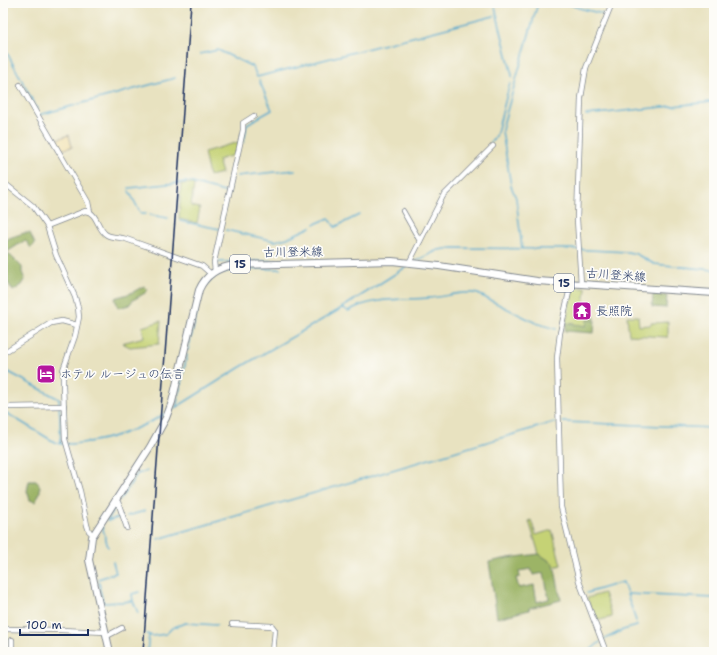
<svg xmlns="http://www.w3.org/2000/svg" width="717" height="655" viewBox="0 0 717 655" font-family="'Shantell Sans','Klee One',sans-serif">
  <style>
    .green { fill: #c5d274; stroke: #708069 }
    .forest { fill: #9cb466; stroke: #5c7262; fill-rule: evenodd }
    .sand { fill: #eeda9e; stroke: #84847e }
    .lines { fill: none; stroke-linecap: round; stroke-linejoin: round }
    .stream { stroke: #51a8ce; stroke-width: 1.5 }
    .minor-casing { stroke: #82888f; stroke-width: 6 }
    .major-casing { stroke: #82888f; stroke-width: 8 }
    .minor { stroke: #fff; stroke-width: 4.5 }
    .major { stroke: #fff; stroke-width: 6 }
    .rail { stroke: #1b2f5e; stroke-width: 1.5 }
    .labels { text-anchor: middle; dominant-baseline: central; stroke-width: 3.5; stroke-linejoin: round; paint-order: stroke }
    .shield { fill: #fdfcf7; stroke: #5f6c8c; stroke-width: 1 }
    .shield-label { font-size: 11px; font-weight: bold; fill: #1b2f5e }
    .street-label { font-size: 12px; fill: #1b2f5e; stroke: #fdfcf7 }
    .poi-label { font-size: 12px; fill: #1b2f5e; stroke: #fdfcf7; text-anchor: start }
  </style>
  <rect width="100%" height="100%" fill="#fdfcf7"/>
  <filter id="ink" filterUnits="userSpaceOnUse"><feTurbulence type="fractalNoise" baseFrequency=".025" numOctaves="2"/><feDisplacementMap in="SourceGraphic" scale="8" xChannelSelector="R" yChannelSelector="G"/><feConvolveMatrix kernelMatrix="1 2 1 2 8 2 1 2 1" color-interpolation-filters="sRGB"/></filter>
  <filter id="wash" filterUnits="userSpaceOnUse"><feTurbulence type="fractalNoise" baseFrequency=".012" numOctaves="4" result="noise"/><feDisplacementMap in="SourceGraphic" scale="16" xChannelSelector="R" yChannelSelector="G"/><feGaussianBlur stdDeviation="0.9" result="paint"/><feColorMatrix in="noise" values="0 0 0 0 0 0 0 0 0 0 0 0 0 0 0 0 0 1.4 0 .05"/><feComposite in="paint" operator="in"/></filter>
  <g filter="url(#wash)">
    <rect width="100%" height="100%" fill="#e8e2c0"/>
    <g class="green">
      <path d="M239 142 237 154 218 160 222 173 209 176 204 152Z"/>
      <path d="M191 183 194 185 191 206 200 208 197 223 179 219 181 184Z"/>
      <path d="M574 288H586L583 316 595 317V320H587V326L566 323 572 290Z"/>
      <path d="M627 316H638L639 326 651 325V323L668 322V337L629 335Z"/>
      <path d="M161 321 159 344 130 347 122 343 144 337 142 327Z"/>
      <path d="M531 520 536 535 552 530 561 565 554 567V564L539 554 529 521Z"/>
      <path d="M604 593 612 617 596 621 587 598Z"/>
    </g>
    <g class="forest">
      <path d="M24 233H30L35 244 31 248 27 242 24 241 7 252 22 267V272L25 280 22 285 13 291 3 275V243L9 238Z"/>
      <path d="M144 286 148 290 145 293 133 300 129 305 118 308 115 298 131 293Z"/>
      <path d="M653 294 667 296 666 308 652 307Z"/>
      <path d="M587 320H595L594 333 565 331 566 323 586 326Z"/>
      <path d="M29 481H36C43 486 40 495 35 502L30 500 27 491Z"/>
      <path d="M539 554 554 564 561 600 529 608V610L497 618 489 562 508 558ZM531 569 533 575 544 573 549 599 537 602 534 585 519 588 516 578 520 577 519 571Z"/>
    </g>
    <path class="sand" d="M69 135 72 147 61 150 55 140Z"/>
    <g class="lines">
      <g class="stream">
        <path d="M494 3 512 75V77"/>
        <path d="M566 3 579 8 603 14"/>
        <path d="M4 47 37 109"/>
        <path d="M200 54 218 50 253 67 257 77 494 16"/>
        <path d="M39 115 175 78"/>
        <path d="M586 115 711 102"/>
        <path d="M244 142 247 124 272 110 259 80"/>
        <path d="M491 142 496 136 510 83"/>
        <path d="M237 176 295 170"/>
        <path d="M190 182 198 185 228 193"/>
        <path d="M129 188 187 182"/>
        <path d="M129 191 141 214H146"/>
        <path d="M150 215 168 218"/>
        <path d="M180 221 220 229"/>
        <path d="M315 224 329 218 335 227 359 215"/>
        <path d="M226 230 275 241 287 238 311 227"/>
        <path d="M522 248 516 198 511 186 502 131 503 125 538 3"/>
        <path d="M416 261 438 250 453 248 570 249 628 252 636 254 654 264 714 270"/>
        <path d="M219 262 312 260"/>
        <path d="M218 275C234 266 262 269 280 269"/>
        <path d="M203 288 215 276"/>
        <path d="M342 307 348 311C371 297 403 300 429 298 446 297 462 290 478 294L536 323 556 329"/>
        <path d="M188 350 197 312"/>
        <path d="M3 369 59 399 61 444"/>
        <path d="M176 408 187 355"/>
        <path d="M172 410 239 368 337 311 409 265"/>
        <path d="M3 411 56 443C65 445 73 444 81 443 111 440 139 429 165 414"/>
        <path d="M563 422 714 428"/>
        <path d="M120 500 137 474 147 471"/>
        <path d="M117 504 107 521 121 517"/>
        <path d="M127 516 145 511"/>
        <path d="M102 526 108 547"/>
        <path d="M158 539 555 422"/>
        <path d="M98 579 116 573 113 562"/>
        <path d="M99 582 100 588"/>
        <path d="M100 590 103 602 105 603 133 601"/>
        <path d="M587 593 623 582 627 594"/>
        <path d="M138 613 133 601 132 594 139 592"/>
        <path d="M636 621 627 594 714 598"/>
        <path d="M147 634 152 636 166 634 172 628 185 623 217 625"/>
        <path d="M603 640 623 630 637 626V625"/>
        <path d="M147 652 149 635"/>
        <path d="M588 652 600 642"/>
      </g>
    </g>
  </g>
  <g filter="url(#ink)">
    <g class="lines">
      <g class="minor-casing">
        <g id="minor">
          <path d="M20 85 88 202 90 212"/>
          <path d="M3 182 33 206 47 226 56 255 75 297 78 308 79 317 75 336 63 370V385L65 439 80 491 87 525 89 531 93 535"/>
          <path d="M403 211 420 241"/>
          <path d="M47 226 85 211C98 212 97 230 107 235 113 238 120 237 126 239 151 248 177 257 202 266L211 274"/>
          <path d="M409 263 443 196 493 146"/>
          <path d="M215 271 214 262 243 130V123L254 116"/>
          <path d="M571 283 560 333 557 358 561 507 579 581 606 652"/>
          <path d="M581 284 577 219 581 98 586 68 612 3"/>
          <path d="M3 353 51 323 62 321 77 325"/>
          <path d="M3 406 8 407 64 406"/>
          <path d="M115 500 118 502 127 528"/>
          <path d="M232 624 272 626 275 630 273 652"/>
          <path d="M3 629 61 630 106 632"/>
          <path d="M107 636 122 628"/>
          <path d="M12 652V640"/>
        </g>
      </g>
      <g class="major-casing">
        <path id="major" d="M110 652 89 560 92 537 150 447 166 418 172 402 199 290C206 274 219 267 235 265L392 261 439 266 537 281 714 293"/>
      </g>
      <use href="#minor" class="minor"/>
      <use href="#major" class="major"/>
      <path class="rail" d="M143 652 191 3"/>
    </g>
  </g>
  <defs>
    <g id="temple-square" transform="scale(1)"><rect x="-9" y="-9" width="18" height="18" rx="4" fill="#b5179e" stroke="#fdfcf7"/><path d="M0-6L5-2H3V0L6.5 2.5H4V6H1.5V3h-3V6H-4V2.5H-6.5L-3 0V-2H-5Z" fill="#fff"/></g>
    <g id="hotel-square" transform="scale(1)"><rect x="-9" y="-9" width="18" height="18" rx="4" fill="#b5179e" stroke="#fdfcf7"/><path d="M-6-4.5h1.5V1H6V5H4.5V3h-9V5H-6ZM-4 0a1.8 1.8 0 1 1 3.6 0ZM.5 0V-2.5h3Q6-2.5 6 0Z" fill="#fff"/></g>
  </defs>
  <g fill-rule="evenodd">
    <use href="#temple-square" x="582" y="311"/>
    <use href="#hotel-square" x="46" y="374"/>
  </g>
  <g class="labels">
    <g class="shield">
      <rect x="230" y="255" width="20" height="18" rx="3"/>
      <rect x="554" y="274" width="20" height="18" rx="3"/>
    </g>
    <g class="shield-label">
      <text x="240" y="264">15</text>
      <text x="564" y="283">15</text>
    </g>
    <g class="street-label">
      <text transform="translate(293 252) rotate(-1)">古川登米線</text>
      <text transform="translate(616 275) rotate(4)">古川登米線</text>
    </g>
    <g class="poi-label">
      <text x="596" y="311">長照院</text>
      <text x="60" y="374">ホテル ルージュの伝言</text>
    </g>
  </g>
  <rect width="717" height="655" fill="none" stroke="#fdfcf7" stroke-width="16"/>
  <path d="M20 629v6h68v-6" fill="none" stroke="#1b2f5e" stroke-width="2"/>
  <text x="26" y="629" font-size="12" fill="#1b2f5e" stroke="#fdfcf7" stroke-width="3" paint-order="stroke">100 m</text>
</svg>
